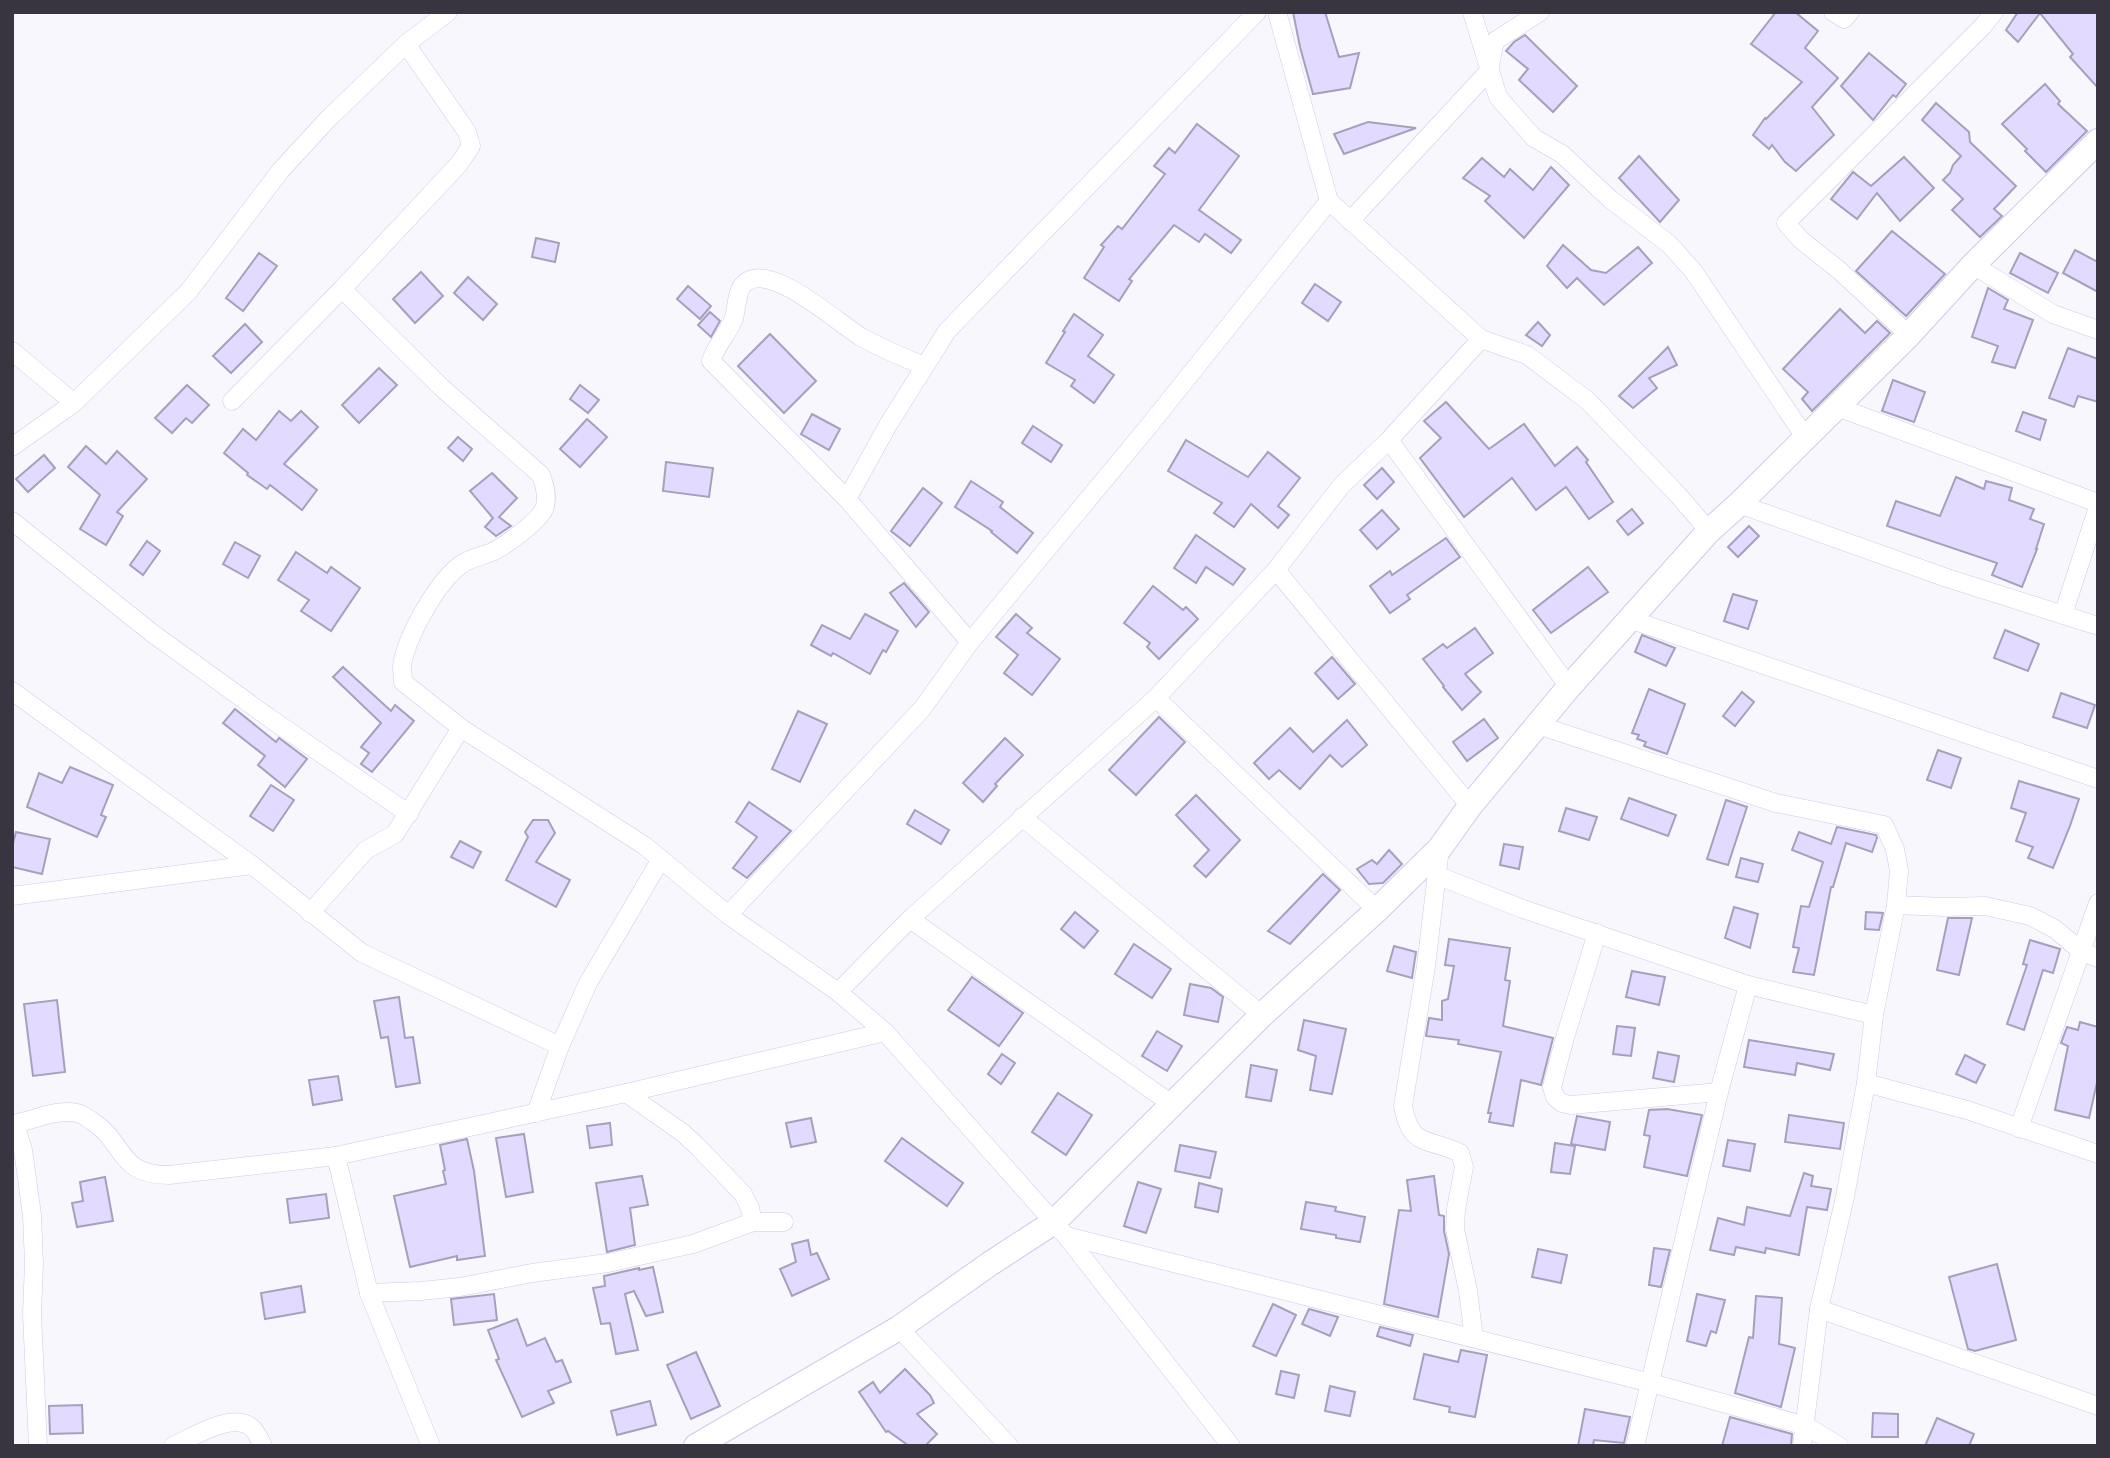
<svg xmlns="http://www.w3.org/2000/svg" width="2110" height="1458" viewBox="0 0 2110 1458" font-family="'Fira Sans',sans-serif">
  <style>
    .building { fill: #e2daff; stroke: #a7a0bd; stroke-width: 2 }
    .lines { fill: none; stroke-linecap: round; stroke-linejoin: round }
    .street-casing { stroke: #d0cae8; stroke-width: 19 }
    .secondary-casing { stroke: #d0cae8; stroke-width: 26 }
    .street { stroke: #fff; stroke-width: 18 }
    .secondary { stroke: #fff; stroke-width: 24 }
  </style>
  <rect width="100%" height="100%" fill="#f8f7fd"/>
  <g class="building">
    <path d="M1293 12H1325L1339 57 1359 53 1350 88 1313 94 1300 47Z"/>
    <path d="M1776 12H1795L1818 31 1805 48 1838 78 1812 107 1834 135 1796 171 1785 162 1772 145 1769 149 1753 135 1765 118 1766 119 1802 82 1751 44Z"/>
    <path d="M2018 12H2098V88L2070 57 2073 54 2040 13 2018 42 2006 30Z"/>
    <path d="M1525 35 1577 86 1553 112 1519 80 1528 69 1506 51 1514 42Z"/>
    <path d="M1869 53 1906 84 1896 97 1893 95 1873 120 1841 86Z"/>
    <path d="M2045 84 2060 101 2058 104 2087 131 2046 172 2025 151 2027 149 2002 124Z"/>
    <path d="M1936 103 1969 132 1970 142 2016 186 1994 209 2002 216 1980 237 1952 210 1963 199 1943 180 1950 173 1953 165 1961 156 1922 120Z"/>
    <path d="M1368 122 1416 128 1344 154 1334 134Z"/>
    <path d="M1197 124 1239 156 1199 210 1241 240 1231 253 1205 234 1199 242 1174 225 1129 279 1132 281 1119 301 1084 278 1104 247 1101 245 1118 226 1122 229 1165 174 1154 166 1169 148 1175 153Z"/>
    <path d="M1639 156 1679 200 1660 222 1619 178Z"/>
    <path d="M1904 157 1934 188 1900 221 1877 193 1857 219 1831 199 1853 172 1871 186Z"/>
    <path d="M1482 158 1504 177 1510 169 1533 190 1551 167 1569 185 1524 238 1485 201 1490 196 1463 178Z"/>
    <path d="M1892 231 1945 274 1906 316 1856 271Z"/>
    <path d="M536 238 559 243 555 262 532 257Z"/>
    <path d="M1563 245 1591 270 1606 273 1638 247 1652 263 1604 305 1577 278 1567 288 1547 266Z"/>
    <path d="M2075 250 2098 262V292L2063 273Z"/>
    <path d="M259 253 277 266 243 311 226 298Z"/>
    <path d="M2020 253 2058 273 2048 293 2010 273Z"/>
    <path d="M421 272 443 296 415 323 393 299Z"/>
    <path d="M468 277 497 304 483 320 454 293Z"/>
    <path d="M1315 284 1341 302 1328 321 1302 303Z"/>
    <path d="M688 286 711 306 700 319 677 299Z"/>
    <path d="M1988 288 2008 300 2004 309 2033 320 2015 368 1992 362 1998 346 1972 337Z"/>
    <path d="M1840 309 1865 333 1877 321 1890 333 1812 411 1802 399 1808 392 1783 369Z"/>
    <path d="M710 312 720 321 711 337 698 325Z"/>
    <path d="M1074 314 1103 335 1088 356 1114 375 1094 403 1071 386 1075 380 1046 363 1065 332 1063 331Z"/>
    <path d="M1538 322 1550 335 1542 346 1526 335Z"/>
    <path d="M245 324 262 342 231 373 213 356Z"/>
    <path d="M770 334 816 381 784 413 738 366Z"/>
    <path d="M1668 347 1677 365 1649 378 1657 388 1633 408 1619 396Z"/>
    <path d="M2068 348 2098 359V402L2078 396 2074 407 2049 398Z"/>
    <path d="M379 368 397 385 359 423 342 405Z"/>
    <path d="M1893 380 1925 392 1914 422 1882 411Z"/>
    <path d="M187 385 209 405 192 423 186 418 172 433 155 418Z"/>
    <path d="M580 385 599 400 588 413 570 399Z"/>
    <path d="M1446 402 1489 449 1524 424 1555 466 1577 447 1588 460 1586 462 1613 502 1589 519 1566 487 1536 510 1512 478 1464 517 1420 458 1441 438 1424 421Z"/>
    <path d="M279 411 291 421 301 411 318 427 284 464 317 490 302 510 270 485 267 489 247 475 248 473 224 453 243 429 256 440Z"/>
    <path d="M2023 412 2046 420 2040 440 2016 431Z"/>
    <path d="M812 414 840 429 829 450 801 434Z"/>
    <path d="M587 419 607 437 580 467 560 449Z"/>
    <path d="M1033 426 1062 445 1051 462 1022 443Z"/>
    <path d="M458 437 472 449 463 461 448 448Z"/>
    <path d="M1186 440 1248 477 1268 452 1300 478 1278 506 1289 515 1278 528 1251 504 1234 527 1214 513 1222 503 1168 471Z"/>
    <path d="M86 446 106 464 117 451 147 479 117 512 123 516 106 545 80 529 100 495 68 467Z"/>
    <path d="M44 455 55 468 28 492 16 479Z"/>
    <path d="M666 462 713 468 709 497 663 491Z"/>
    <path d="M1382 468 1394 482 1377 499 1364 485Z"/>
    <path d="M492 473 517 498 499 517 511 526 496 536 485 527 493 518 470 491Z"/>
    <path d="M1956 477 1984 489 1986 481 2012 488 2009 500 2034 509 2030 519 2044 524 2036 549H2037L2022 587 1992 575 1997 563 1887 526 1896 501 1940 516Z"/>
    <path d="M971 481 1003 502 1000 507 1033 533 1017 553 991 532 992 531 955 507Z"/>
    <path d="M923 488 942 503 910 546 891 531Z"/>
    <path d="M1632 509 1643 523 1628 535 1617 521Z"/>
    <path d="M1382 510 1399 529 1377 549 1360 530Z"/>
    <path d="M1749 526 1759 536 1738 557 1728 547Z"/>
    <path d="M1196 535 1245 569 1233 585 1206 567 1196 583 1174 568Z"/>
    <path d="M1446 538 1460 557 1407 595 1410 599 1390 613 1370 586 1390 571 1392 575Z"/>
    <path d="M147 541 160 551 143 575 130 565Z"/>
    <path d="M235 542 260 556 248 578 223 564Z"/>
    <path d="M296 552 327 573 331 567 360 588 331 631 301 611 309 600 278 580Z"/>
    <path d="M1588 567 1608 592 1551 633 1533 610Z"/>
    <path d="M904 583 929 612 916 627 890 593Z"/>
    <path d="M1153 586 1183 610 1186 607 1198 619 1159 659 1147 647 1150 643 1124 623Z"/>
    <path d="M1733 594 1757 601 1748 629 1724 621Z"/>
    <path d="M865 614 898 631 886 652 883 650 870 674 833 653 831 656 811 645 822 625 850 639Z"/>
    <path d="M1016 614 1032 628 1027 633 1060 659 1032 695 1004 673 1018 655 996 637Z"/>
    <path d="M1475 628 1493 653 1465 674 1481 692 1462 710 1443 687 1444 686 1423 659 1443 644 1447 648Z"/>
    <path d="M2005 630 2039 644 2028 671 1994 658Z"/>
    <path d="M1642 635 1675 648 1666 666 1635 652Z"/>
    <path d="M1332 657 1355 684 1338 699 1315 673Z"/>
    <path d="M343 667 391 711 395 705 414 721 372 772 361 764 369 753 361 747 381 723 333 677Z"/>
    <path d="M1649 689 1685 704 1667 754 1644 746 1646 742 1637 739 1639 735 1632 733Z"/>
    <path d="M1742 692 1754 702 1735 726 1723 716Z"/>
    <path d="M2061 693 2095 705 2087 728 2053 717Z"/>
    <path d="M235 709 276 742 279 738 307 759 285 787 258 765 265 756 223 723Z"/>
    <path d="M798 711 827 724 800 782 772 769Z"/>
    <path d="M1159 717 1185 742 1136 795 1109 770Z"/>
    <path d="M1484 719 1498 738 1467 761 1453 742Z"/>
    <path d="M1347 720 1367 745 1342 767 1330 755 1300 789 1279 770 1269 779 1254 763 1290 728 1313 752Z"/>
    <path d="M1005 738 1023 755 995 784 997 786 983 802 963 783Z"/>
    <path d="M1938 750 1961 758 1951 788 1927 780Z"/>
    <path d="M70 767 113 785 101 815 106 817 97 837 27 807 39 773 62 783Z"/>
    <path d="M2019 781 2079 799 2070 826 2053 868 2028 858 2033 847 2016 841 2026 813 2011 808Z"/>
    <path d="M271 785 294 800 273 831 250 816Z"/>
    <path d="M1196 795 1240 840 1206 877 1194 866 1209 850 1176 815Z"/>
    <path d="M1629 798 1676 815 1668 836 1621 819Z"/>
    <path d="M1726 800 1747 807 1728 865 1707 859Z"/>
    <path d="M749 802 791 831 747 878 733 868 757 837 736 822Z"/>
    <path d="M1566 808 1597 817 1589 840 1559 831Z"/>
    <path d="M915 810 949 830 941 844 907 824Z"/>
    <path d="M533 820H548L555 833 536 862 570 880 556 907 506 880 528 837 525 832Z"/>
    <path d="M1837 827 1876 835 1877 838 1872 852 1846 843 1833 887H1831L1814 975 1793 972 1799 948 1793 947 1801 906 1809 907 1823 862 1792 850 1799 832 1831 844Z"/>
    <path d="M16 832 50 839 42 874 12 867V847Z"/>
    <path d="M460 841 481 852 473 868 451 857Z"/>
    <path d="M1504 844 1523 847 1519 869 1500 865Z"/>
    <path d="M1389 850 1402 864 1383 883 1369 884 1357 869 1372 860 1377 864Z"/>
    <path d="M1741 858 1763 864 1758 882 1736 877Z"/>
    <path d="M1323 874 1340 890 1290 944 1268 931Z"/>
    <path d="M1734 907 1758 914 1750 948 1725 938Z"/>
    <path d="M1075 912 1098 931 1084 948 1061 929Z"/>
    <path d="M1866 912 1883 913 1879 930 1865 929Z"/>
    <path d="M1948 918H1972L1959 975 1937 970Z"/>
    <path d="M1449 939 1510 948 1505 980 1510 981 1503 1026 1553 1038 1541 1085 1521 1080 1513 1126 1489 1122 1491 1113H1488L1501 1052 1458 1044 1459 1040 1426 1036 1429 1018 1442 1020V1001L1448 999 1454 966 1445 965Z"/>
    <path d="M2030 940 2060 949 2053 973 2043 970 2024 1030 2007 1024 2027 965 2023 964Z"/>
    <path d="M1134 944 1171 969 1152 998 1115 974Z"/>
    <path d="M1394 946 1416 952 1412 978 1387 971Z"/>
    <path d="M1632 971 1665 977 1659 1005 1626 997Z"/>
    <path d="M972 977 1023 1013 999 1046 948 1010Z"/>
    <path d="M1190 984 1211 988 1223 997 1218 1022 1184 1015Z"/>
    <path d="M399 997 405 1038 413 1037 420 1083 396 1087 388 1037 381 1038 374 1001Z"/>
    <path d="M57 1000 65 1072 33 1076 24 1004Z"/>
    <path d="M1304 1020 1346 1029 1332 1094 1310 1090 1316 1056 1298 1050Z"/>
    <path d="M2080 1022 2098 1027V1078L2089 1118 2055 1110 2068 1046 2061 1043 2067 1027 2078 1030Z"/>
    <path d="M1617 1026 1635 1028 1631 1056 1613 1054Z"/>
    <path d="M1157 1031 1182 1046 1167 1071 1142 1056Z"/>
    <path d="M1749 1040 1834 1054 1830 1070 1797 1063 1795 1075 1744 1067Z"/>
    <path d="M1658 1052 1679 1056 1674 1082 1653 1078Z"/>
    <path d="M1002 1054 1015 1063 1001 1084 988 1074Z"/>
    <path d="M1965 1055 1985 1065 1976 1083 1956 1074Z"/>
    <path d="M1251 1065 1277 1070 1271 1101 1246 1097Z"/>
    <path d="M338 1076 342 1100 313 1105 309 1080Z"/>
    <path d="M1058 1093 1092 1115 1066 1155 1032 1132Z"/>
    <path d="M1667 1109 1702 1115 1687 1176 1644 1167 1650 1136 1644 1135 1649 1110Z"/>
    <path d="M1789 1115 1844 1123 1840 1149 1785 1142Z"/>
    <path d="M1577 1116 1610 1122 1605 1150 1571 1144Z"/>
    <path d="M811 1118 816 1142 791 1147 786 1123Z"/>
    <path d="M610 1123 612 1145 590 1148 587 1126Z"/>
    <path d="M524 1134 533 1192 506 1197 496 1138Z"/>
    <path d="M902 1138 963 1183 947 1206 885 1161Z"/>
    <path d="M467 1139 474 1171 485 1256 457 1260V1256L410 1267 394 1196 446 1184 443 1171 445 1170 440 1145Z"/>
    <path d="M1728 1140 1755 1144 1750 1171 1723 1166Z"/>
    <path d="M1555 1143 1575 1146 1570 1174 1551 1172Z"/>
    <path d="M1180 1145 1216 1152 1210 1178 1175 1171Z"/>
    <path d="M1804 1173 1813 1176 1811 1186 1831 1189 1827 1210 1807 1207 1799 1255 1766 1248 1765 1253 1736 1247 1734 1255 1710 1250 1718 1218 1744 1225 1747 1207 1790 1216Z"/>
    <path d="M642 1176 648 1205 630 1208 635 1245 607 1252 596 1183Z"/>
    <path d="M1434 1176 1439 1215 1444 1216V1231L1449 1254 1438 1317 1384 1304 1399 1210 1411 1211 1407 1180Z"/>
    <path d="M105 1177 113 1221 77 1227 72 1203 83 1201 80 1182Z"/>
    <path d="M1138 1182 1161 1189 1146 1233 1124 1226Z"/>
    <path d="M1199 1183 1222 1189 1218 1212 1195 1207Z"/>
    <path d="M326 1194 329 1218 290 1223 287 1199Z"/>
    <path d="M1306 1202 1336 1207 1335 1211 1365 1217 1360 1242 1336 1238V1235L1301 1229Z"/>
    <path d="M808 1240 811 1255 817 1253 829 1279 792 1296 780 1269 796 1262 792 1244Z"/>
    <path d="M1654 1248 1670 1250 1661 1287 1649 1285Z"/>
    <path d="M1538 1249 1567 1255 1561 1283 1532 1277Z"/>
    <path d="M1997 1264 2016 1340 1975 1351 1968 1349 1949 1277Z"/>
    <path d="M653 1267 663 1312 646 1316 634 1291 625 1294 638 1350 616 1354 610 1323 601 1324 593 1288 605 1286 604 1276 639 1268V1270Z"/>
    <path d="M301 1286 305 1312 265 1319 261 1293Z"/>
    <path d="M494 1294 497 1320 454 1325 451 1299Z"/>
    <path d="M1697 1294 1725 1300 1716 1333 1711 1331 1706 1346 1687 1341Z"/>
    <path d="M1756 1296 1782 1298 1779 1344 1795 1348 1781 1407 1735 1393 1749 1337 1753 1338Z"/>
    <path d="M1273 1304 1296 1315 1276 1356 1253 1346Z"/>
    <path d="M1309 1309 1338 1317 1330 1336 1302 1324Z"/>
    <path d="M517 1319 527 1346 545 1338 556 1362 562 1360 571 1382 548 1391 554 1403 522 1417 496 1360 499 1359 488 1330Z"/>
    <path d="M1380 1327 1413 1335 1410 1346 1377 1336Z"/>
    <path d="M1461 1350 1487 1355 1475 1417 1449 1412 1450 1407 1414 1399 1424 1354 1458 1362Z"/>
    <path d="M696 1352 720 1406 691 1419 667 1365Z"/>
    <path d="M905 1369 930 1395 934 1403 917 1414 937 1434 925 1446H909L888 1431 886 1432 859 1392 873 1382 880 1393Z"/>
    <path d="M1281 1371 1299 1375 1294 1398 1276 1394Z"/>
    <path d="M1330 1386 1355 1392 1350 1416 1325 1411Z"/>
    <path d="M650 1401 656 1425 617 1435 611 1411Z"/>
    <path d="M82 1405 83 1433 50 1434 49 1406Z"/>
    <path d="M1585 1409 1630 1417 1624 1443 1594 1440 1593 1446H1578Z"/>
    <path d="M1873 1413 1898 1414V1437H1872Z"/>
    <path d="M1730 1417 1792 1434 1791 1446H1722Z"/>
    <path d="M1937 1418 1974 1434 1969 1446H1925Z"/>
  </g>
  <g class="lines">
    <g class="street-casing">
      <g id="street">
        <path d="M1277 12 1329 201 1481 339 1527 355 1588 401 1678 495 1709 531"/>
        <path d="M1472 12 1498 97 1534 138 1562 154 1610 199 1669 244 1694 272 1805 437"/>
        <path d="M1833 12 1844 19 1850 12"/>
        <path d="M1350 221 1489 71 1495 41 1540 12"/>
        <path d="M1973 265 2053 314 2098 330"/>
        <path d="M342 289 441 387 541 475C545 486 549 500 543 511 535 524 505 546 492 552 482 556 470 558 462 564 438 580 406 637 402 666 402 671 403 677 403 682L461 728 645 846 728 915 838 992 885 1032 1066 1236 1231 1446"/>
        <path d="M1909 335 1840 271 1801 240 1786 223 1983 26 1994 12"/>
        <path d="M12 351 74 403"/>
        <path d="M924 366C902 357 881 348 861 337 838 323 770 261 745 283 736 290 737 308 734 318 728 334 716 345 711 361L847 499 970 642"/>
        <path d="M232 401 342 289 459 164 471 146 467 132 406 44"/>
        <path d="M1837 407 2098 503"/>
        <path d="M1389 440 1569 687"/>
        <path d="M12 447 74 403 188 292 281 170 328 119 406 44 448 12"/>
        <path d="M847 499 888 425 947 331 1257 12"/>
        <path d="M1739 504 1947 578 2098 626"/>
        <path d="M12 521 152 633 268 717 409 814"/>
        <path d="M1276 570 1470 806"/>
        <path d="M2063 615 2098 507"/>
        <path d="M1629 619 2098 779"/>
        <path d="M12 691 252 865 362 953 560 1046"/>
        <path d="M1156 698 1377 910"/>
        <path d="M1538 725 1776 803 1884 825 1895 849 1899 871 1896 905 1874 1015 1866 1083 1845 1197 1819 1309 1802 1446"/>
        <path d="M1022 817 1262 1015"/>
        <path d="M1440 848 1426 966 1403 1106C1411 1149 1428 1137 1460 1153L1464 1167 1456 1209 1455 1229 1468 1291 1474 1338"/>
        <path d="M1436 875 1523 909 1748 985 1874 1015"/>
        <path d="M12 896 252 865"/>
        <path d="M1896 905 1944 907 1985 906 2030 916 2055 929 2082 952 2098 958"/>
        <path d="M310 913 366 850 395 834 461 728"/>
        <path d="M728 915 922 709 970 642 1148 427 1329 201"/>
        <path d="M910 919 1173 1105"/>
        <path d="M1597 933 1564 1041 1552 1087 1555 1097 1562 1103 1571 1105 1719 1092"/>
        <path d="M838 992 910 919 1156 698 1276 570 1341 486 1389 440 1481 339"/>
        <path d="M1866 1083 1967 1110 2098 1154"/>
        <path d="M626 1093 683 1133 697 1146 743 1194 750 1208 753 1222"/>
        <path d="M536 1113 560 1046 588 983 661 859"/>
        <path d="M12 1124C33 1121 57 1108 77 1113 82 1114 87 1118 92 1121 126 1143 117 1175 169 1175L336 1156 626 1093 885 1032"/>
        <path d="M15 1124 23 1150 32 1215 34 1263 32 1314 38 1446"/>
        <path d="M2019 1128 2098 903"/>
        <path d="M336 1156 369 1293 431 1446"/>
        <path d="M1066 1236 1651 1383 1806 1426 1839 1446"/>
        <path d="M369 1293 421 1291 460 1287 532 1273 608 1263 693 1244 753 1222H784"/>
        <path d="M1819 1309 2098 1406"/>
        <path d="M899 1328 1009 1446"/>
        <path d="M173 1446C193 1437 231 1412 251 1427 256 1431 260 1440 263 1446"/>
        <path d="M1635 1446 1719 1092 1748 985"/>
      </g>
    </g>
    <g class="secondary-casing">
      <path id="secondary" d="M696 1446 899 1328 991 1263 1054 1222 1262 1015 1377 910 1440 848 1470 806 1569 687 1709 531 1739 504 1909 335 1973 265 2098 141"/>
    </g>
    <use href="#street" class="street"/>
    <use href="#secondary" class="secondary"/>
  </g>
  <rect width="2110" height="1458" fill="none" stroke="#383541" stroke-width="28"/>
</svg>
